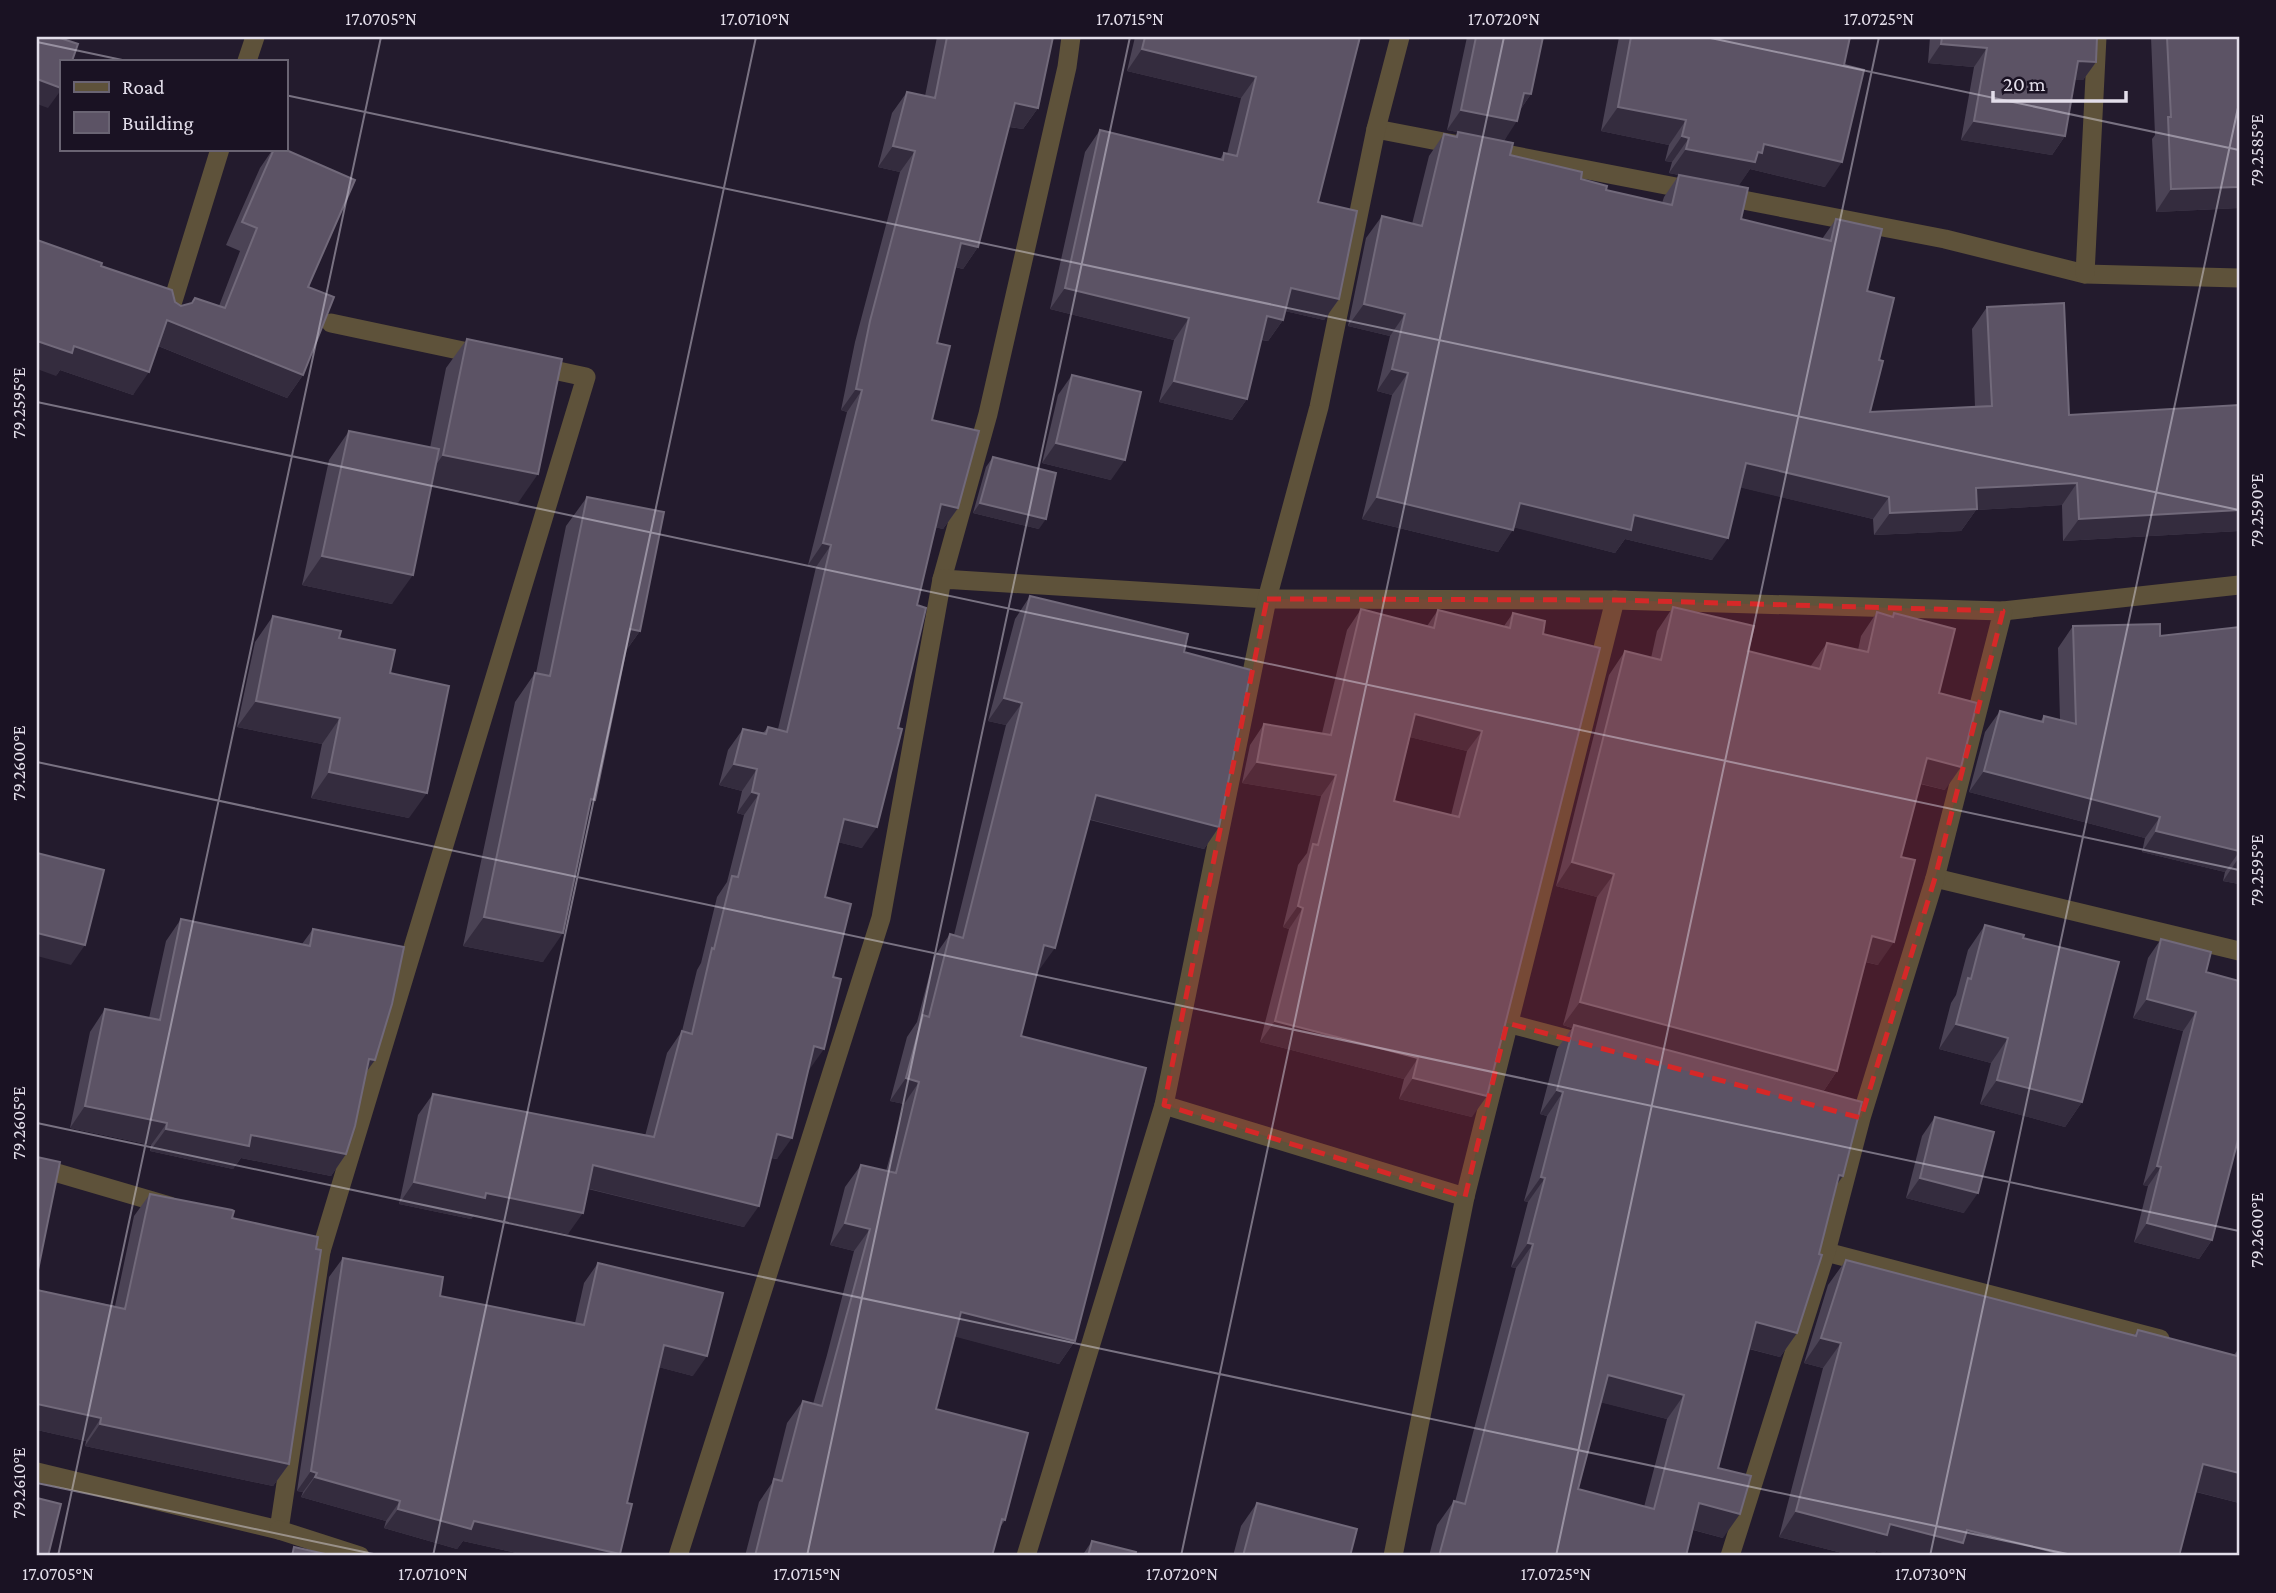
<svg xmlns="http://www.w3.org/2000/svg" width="2276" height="1593" viewBox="0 0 2276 1593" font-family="'Crimson Pro',serif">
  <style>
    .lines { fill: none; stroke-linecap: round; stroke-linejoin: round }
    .minor { stroke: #5e523a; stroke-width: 19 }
    .wall { fill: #4b4355; fill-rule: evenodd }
    .shaded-wall { fill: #342c3e }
    .building { fill: #5c5365; stroke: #71697a; stroke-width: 2; fill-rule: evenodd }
    .marked { fill: #d62828; fill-opacity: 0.2; stroke: #d62828; stroke-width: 5; stroke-dasharray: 14 9; stroke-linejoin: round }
    .ticks { fill: none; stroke: #e3deea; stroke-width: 2; stroke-opacity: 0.45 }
    .neatline { fill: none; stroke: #e3deea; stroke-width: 2.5 }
    .ticks-label { font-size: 18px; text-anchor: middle; fill: #e3deea }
  </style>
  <rect width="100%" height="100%" fill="#231b2d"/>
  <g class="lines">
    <g class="minor">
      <path d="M247 61 255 37"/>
      <path d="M1376 129 1945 239 2085 274 2239 278"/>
      <path d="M2085 274 2097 37"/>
      <path d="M168 317 220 149"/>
      <path d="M331 323 482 355"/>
      <path d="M942 579 988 414 1067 67 1071 37"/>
      <path d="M2003 611 2239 585"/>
      <path d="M1935 878 2239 951"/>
      <path d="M1507 1023 1590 1045"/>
      <path d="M1164 1105 1465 1197"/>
      <path d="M37 1167 170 1206"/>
      <path d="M296 1244 321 1251 586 377 535 366"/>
      <path d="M1826 1252 2160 1339"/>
      <path d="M37 1472 279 1530 321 1251"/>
      <path d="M279 1530 360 1556"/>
      <path d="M678 1556 881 918 942 579 1267 599 1615 600 2003 611 1935 878 1861 1118 1826 1252 1730 1556"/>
      <path d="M1026 1556 1164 1105 1267 599 1319 407 1376 129 1400 37"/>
      <path d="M1393 1556 1465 1197 1615 600"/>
    </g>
  </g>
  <g class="wall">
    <path d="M937 37H1053L1038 108 1023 129 1009 127 978 247 963 269 955 267 937 343 932 420 958 508 943 529 935 527 917 605 862 848 838 842 825 897 809 1070H808L777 1159 771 1158 744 1227 588 1189 568 1234 474 1215 471 1219 399 1204 418 1115 433 1094 645 1136 667 1053 682 1031 697 970 701 963 717 897 727 882 744 815 737 813 742 791 719 785 728 750 743 729 763 733 768 727 778 729 816 567 808 565 847 412 841 410 855 342 900 172 878 167 892 113 907 92 925 96Z"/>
    <path d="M1135 37H1360L1318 202 1339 299 1324 320 1285 311 1283 320 1268 341 1261 340 1247 399 1232 420 1159 402 1174 340 1050 309 1085 152 1100 130 1220 159 1224 153 1227 154 1241 98 1127 71Z"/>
    <path d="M1467 37H1543L1531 94 1520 110 1504 141 1510 155 1581 179 1606 190 1662 203 1664 197 1679 175 1669 173 1672 162 1665 161 1669 145 1601 131 1619 37H1850L1844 65 1825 187 1750 169 1738 186 1741 219 1822 239 1836 219 1867 291 1879 360 1870 412 1975 407 1972 329 1987 307 2069 415 2239 405V531L2063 541 2062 505 1976 510 1961 531 1874 535 1873 519 1740 487 1712 560 1625 539 1615 553 1514 527 1498 552 1362 519 1392 395 1377 391 1390 336 1348 326 1366 238 1382 216 1412 224 1429 156 1444 134 1455 137 1458 132 1447 130Z"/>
    <path d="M1930 37H2097L2096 62 2083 80H2075L2065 136 2052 155 1961 140 1974 67 1928 63Z"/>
    <path d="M2151 37H2239V208L2156 212 2152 139 2155 135Z"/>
    <path d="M273 149H284L308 287 303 375 287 398 158 346 133 395 60 370 56 376 101 266 181 306H219L240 251 226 245 260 168Z"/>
    <path d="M467 339 518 503 431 485 392 604 302 585 329 460 349 431 430 448 446 368Z"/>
    <path d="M1072 375 1111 480 1042 463 1058 395Z"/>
    <path d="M993 457 1039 529 973 513 986 467Z"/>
    <path d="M587 497 640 631 625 652 589 808 543 962 463 946 515 702 535 673H536L566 526Z"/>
    <path d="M1030 596 1184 652 1219 827 1204 849 1090 820 1039 970H1038L1021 1036 1075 1341 1059 1364 955 1336 936 1409 1005 1520 999 1529 992 1556H745L759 1502 772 1483 787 1423 803 1401 813 1404 827 1355 854 1251 830 1245 845 1187 861 1165 886 1171 904 1104 890 1101 907 1037 917 1022 934 957 950 934 954 935 1006 725 988 721 1015 619Z"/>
    <path d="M1673 607 1748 651 1810 667 1827 643 1858 650 1861 636 1877 612 1891 616 1894 613 1939 693 1945 790 1920 784 1901 857 1878 965 1865 962 1837 1071 1823 1092 1835 1187 1797 1333 1780 1357 1749 1349 1718 1468 1723 1538 1693 1530 1686 1556H1429L1437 1525 1454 1501 1455 1502 1516 1268 1511 1267 1528 1202 1524 1201 1547 1116 1540 1114 1557 1049 1572 1028 1563 1025 1597 897 1556 886 1609 675 1625 651 1651 658 1657 631ZM1601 1402 1667 1419 1644 1507 1578 1489Z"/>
    <path d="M1361 609 1427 626 1438 610 1504 626 1513 613 1543 634 1472 1117 1399 1099 1404 1079 1260 1042 1289 929 1283 927 1298 865 1307 853 1321 796 1242 783 1250 745 1264 724 1322 733 1347 630ZM1410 737 1467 751 1451 815 1394 801Z"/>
    <path d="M273 616 339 638 390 673 409 818 311 798 322 744 237 727 255 642Z"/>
    <path d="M2073 626 2160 636 2239 627V884L2223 881 2225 872 2142 852 2145 838 1969 792 1985 732 2000 711 2040 722 2044 716 2060 720 2058 648Z"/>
    <path d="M181 919 302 944 313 929 366 1073 346 1154 331 1176 241 1158 233 1169 150 1151 151 1145 70 1128 90 1032 105 1009 149 1018 166 941Z"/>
    <path d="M1985 925 2023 938 2082 1102 2065 1127 1980 1104 1991 1063 1939 1049 1951 1003 1956 995 1968 950Z"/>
    <path d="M2161 939 2206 972 2212 1240 2199 1259 2134 1242 2148 1186 2143 1185 2183 1031 2133 1018 2148 958Z"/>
    <path d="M1935 1117 1964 1213 1906 1198 1922 1136Z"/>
    <path d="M150 1194 232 1218 316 1249 289 1464 273 1486 85 1446 86 1441 37 1430V1290L115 1306 134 1216Z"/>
    <path d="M343 1258 440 1296 575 1323 584 1283 598 1263 693 1376 659 1367 627 1503 619 1556H530L463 1541 457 1549 384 1528 386 1521 301 1497 303 1492 297 1491 329 1277Z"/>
    <path d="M1846 1260 2134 1335 2138 1330 2234 1355 2239 1348V1503L2196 1492 2179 1556H1898L1876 1551 1873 1556H1854L1779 1537 1823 1368 1804 1363 1828 1285Z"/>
    <path d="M1257 1503 1350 1556H1233L1241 1526Z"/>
    <path d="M1092 1541 1135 1556H1082Z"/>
  </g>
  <g class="shaded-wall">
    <path d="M1941 44 1987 48 1974 67 1928 63Z"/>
    <path d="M1142 49 1256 77 1241 98 1127 71Z"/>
    <path d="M2078 61 2096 62 2083 80H2065Z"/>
    <path d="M37 79 61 88V90L48 108 37 104Z"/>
    <path d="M1524 93 1531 94 1517 114Z"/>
    <path d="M1015 103 1038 108 1023 129 1000 125Z"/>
    <path d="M1618 107 1686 120 1669 145 1601 131Z"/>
    <path d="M1461 110 1517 121 1504 141 1447 130Z"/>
    <path d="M1974 121 2065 136 2052 155 1961 140Z"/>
    <path d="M1682 136 1689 138 1672 162 1665 161Z"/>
    <path d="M1764 144 1842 162 1825 187 1750 169 1738 187 1669 173 1686 149Z"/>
    <path d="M893 146 915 151 900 172 878 167Z"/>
    <path d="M2239 187V208L2156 212 2171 189Z"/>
    <path d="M961 243 978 247 963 269 946 264Z"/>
    <path d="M1065 288 1189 318 1174 340 1050 309Z"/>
    <path d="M1291 288 1339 299 1324 320 1276 309Z"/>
    <path d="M1364 304 1405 314 1390 336 1348 326Z"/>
    <path d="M1267 316 1283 320 1268 341 1252 337Z"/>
    <path d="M167 320 303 375 287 398 151 343Z"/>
    <path d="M37 341 74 346 149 372 133 395 60 370 56 376 37 369Z"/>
    <path d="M1392 369 1408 373 1392 395 1377 391Z"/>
    <path d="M1174 381 1247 399 1232 420 1159 402Z"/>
    <path d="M856 389 862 390 847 412 841 410Z"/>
    <path d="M1056 443 1125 460 1111 480 1042 463Z"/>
    <path d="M443 455 538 474 518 503 422 484Z"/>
    <path d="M1746 463 1889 497 1873 519 1730 485Z"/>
    <path d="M2077 483 2062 505 1976 510 1961 531 1874 535 1890 513 1976 488Z"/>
    <path d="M1377 497 1513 530 1498 552 1362 519Z"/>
    <path d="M980 503 1046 519 1039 529 973 513Z"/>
    <path d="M1520 503 1634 515 1728 538 1712 560 1625 539 1615 553 1504 525Z"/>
    <path d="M941 504 958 508 943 529 926 525Z"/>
    <path d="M2239 510V531L2063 541 2079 519Z"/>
    <path d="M823 543 831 545 816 567 808 565Z"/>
    <path d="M322 556 413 575 392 604 302 585Z"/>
    <path d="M630 629 640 631 619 660Z"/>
    <path d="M1004 698 1022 703 1006 725 988 721Z"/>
    <path d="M256 701 340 718 322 744 237 727Z"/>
    <path d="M1415 714 1482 731 1467 751 1401 735Z"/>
    <path d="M1927 758 1961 767 1945 790 1911 781Z"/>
    <path d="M1257 762 1336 775 1321 796 1242 783Z"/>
    <path d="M734 764 757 769 742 791 719 785Z"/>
    <path d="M1984 771 2160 817 2145 838 1969 792Z"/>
    <path d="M329 772 427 793 409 818 311 798Z"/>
    <path d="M752 792 759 794 744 815 737 813Z"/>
    <path d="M1096 795 1219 827 1204 849 1081 817Z"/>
    <path d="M844 819 877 827 862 848 829 840Z"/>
    <path d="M2156 831 2239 851V852L2225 872 2142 852Z"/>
    <path d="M2238 859 2239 860V884L2223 881Z"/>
    <path d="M1572 862 1614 874 1597 897 1556 886Z"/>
    <path d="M1298 906 1303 908 1289 929 1283 927Z"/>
    <path d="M484 917 563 933 543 962 463 946Z"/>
    <path d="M37 933 85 945 71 965 37 956Z"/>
    <path d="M1872 936 1894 942 1878 965 1855 959Z"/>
    <path d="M1044 945 1055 948 1039 970 1029 968Z"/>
    <path d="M2147 999 2196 1012 2183 1031 2133 1018Z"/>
    <path d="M1580 1002 1837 1071 1821 1095 1574 1025 1572 1028 1563 1025Z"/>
    <path d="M1275 1021 1418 1058 1404 1079 1260 1042Z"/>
    <path d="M1956 1024 2008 1038 1991 1063 1939 1049Z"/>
    <path d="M814 1046 824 1049 809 1070 799 1068Z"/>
    <path d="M369 1059 375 1060 359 1082Z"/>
    <path d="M906 1078 919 1082 904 1104 890 1101Z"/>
    <path d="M1413 1078 1487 1096 1472 1117 1399 1099Z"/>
    <path d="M1997 1080 2082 1102 2065 1127 1980 1104Z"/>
    <path d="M1557 1090 1563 1092 1547 1116 1540 1114Z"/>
    <path d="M85 1106 167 1123 151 1145 70 1128Z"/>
    <path d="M166 1129 251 1135 346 1154 331 1176 241 1158 233 1169 150 1151Z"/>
    <path d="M777 1134 792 1138 777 1159 762 1155Z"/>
    <path d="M593 1165 759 1206 744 1227 578 1186Z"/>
    <path d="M2157 1166 2161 1167 2148 1186 2143 1185Z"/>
    <path d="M1839 1175 1843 1176 1826 1200Z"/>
    <path d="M1541 1177 1545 1178 1528 1202 1524 1201Z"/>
    <path d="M1920 1178 1978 1193 1964 1213 1906 1198Z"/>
    <path d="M414 1182 486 1193 583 1213 568 1234 474 1215 471 1219 399 1204Z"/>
    <path d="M845 1223 870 1229 854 1251 830 1245Z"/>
    <path d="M2147 1223 2212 1240 2199 1259 2134 1242Z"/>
    <path d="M1528 1243 1533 1244 1516 1268 1511 1267Z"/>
    <path d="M961 1312 1075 1341 1059 1364 945 1334Z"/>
    <path d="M1756 1322 1797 1333 1780 1357 1739 1346Z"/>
    <path d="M1821 1338 1841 1343 1823 1368 1804 1363Z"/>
    <path d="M664 1345 707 1356 693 1376 650 1365Z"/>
    <path d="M1608 1375 1684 1395 1667 1419 1591 1400Z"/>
    <path d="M37 1404 101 1418 86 1441 37 1430Z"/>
    <path d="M100 1424 289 1464 273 1486 85 1446Z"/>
    <path d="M2203 1464 2239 1473V1503L2186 1489Z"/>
    <path d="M311 1471 317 1473 303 1492 297 1491Z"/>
    <path d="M315 1477 400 1501 386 1521 301 1497Z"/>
    <path d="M1699 1503 1740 1514 1723 1538 1683 1527Z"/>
    <path d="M398 1509 474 1521 620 1554 619 1556H530L463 1541 457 1549 384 1528Z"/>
    <path d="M1796 1511 1890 1524 1967 1530 2069 1556H1898L1876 1551 1873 1556H1854L1779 1537Z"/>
  </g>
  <g class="building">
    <path d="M37 37H57L78 44 72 61H61V88L37 79Z"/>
    <path d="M947 37H1053L1038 108 1015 103 978 247 961 243 937 343 950 346 932 420 979 431 958 508 941 504 917 605 926 608 898 728 902 729 877 827 844 819 825 897 851 904 833 977 841 979 824 1049 814 1046 792 1138 777 1134 759 1206 593 1165 583 1213 486 1193 485 1198 414 1182 433 1094 654 1137 682 1031 692 1034 712 948 714 949 732 876 738 877 759 794 752 792 757 769 734 764 743 729 766 734 768 727 787 732 831 545 823 543 862 390 856 389 870 321 915 151 893 146 907 92 935 98Z"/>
    <path d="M1145 37H1360L1318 202 1357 211 1339 299 1291 288 1283 320 1267 316 1247 399 1174 381 1189 318 1065 288 1100 130 1223 160 1224 153 1237 156 1256 77 1142 49Z"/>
    <path d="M1476 37H1543L1531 94 1524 93 1517 121 1461 110Z"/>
    <path d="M1631 37H1850L1844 65 1864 70 1842 162 1764 144 1762 153 1758 152 1755 162 1686 149 1689 138 1682 136 1686 120 1618 107Z"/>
    <path d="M1942 37H2097L2096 62 2078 61 2065 136 1974 121 1987 48 1941 44Z"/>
    <path d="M2167 37H2239V187L2171 189 2168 117H2171Z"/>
    <path d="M1458 132 1513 143 1510 155 1582 172 1581 179 1607 186 1606 190 1672 205 1679 175 1748 188 1741 219 1831 241 1836 219 1882 229 1867 291 1894 298 1879 360 1883 361 1870 412 1992 406 1987 307 2064 303 2069 415 2239 405V510L2079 519 2077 483 1976 488 1977 509 1890 513 1889 497 1746 463 1728 538 1634 515 1631 530 1520 503 1513 530 1377 497 1408 373 1392 369 1405 314 1364 304 1382 216 1422 226 1444 134 1457 137Z"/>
    <path d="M274 149H284L355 180 308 287 334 297 303 375 167 320 149 372 74 346 72 353 37 341V240L102 263 101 266 172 290 175 302 181 306 192 303 195 298 225 308 257 228 242 222Z"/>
    <path d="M467 339 562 359 538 474 443 455Z"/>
    <path d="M1072 375 1141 392 1125 460 1056 443Z"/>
    <path d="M349 431 439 449 413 575 322 556Z"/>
    <path d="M993 457 1056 473 1046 519 980 503Z"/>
    <path d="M587 497 664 512 640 631 630 629 595 800 591 799 563 933 484 917 535 673 550 676Z"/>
    <path d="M1030 596 1188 634 1184 652 1251 670 1219 827 1096 795 1055 948 1044 945 1021 1036 1146 1068 1075 1341 961 1312 936 1409 1028 1433 1005 1520 1002 1519 992 1556H755L774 1479 782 1481 803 1401 822 1406 842 1332 870 1229 845 1223 861 1165 896 1173 919 1082 906 1078 923 1015 929 1017 950 934 963 938 1022 703 1004 698Z"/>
    <path d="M1673 607 1754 626 1748 651 1820 669 1827 643 1868 652 1877 612 1893 617 1894 613 1955 629 1939 693 1977 703 1961 767 1927 758 1901 857 1915 860 1894 942 1872 936 1837 1071 1580 1002 1614 874 1572 862 1625 651 1661 660Z"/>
    <path d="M1361 609 1434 628 1438 610 1510 628 1513 613 1545 621 1543 634 1600 648 1487 1096 1413 1078 1418 1058 1275 1021 1303 908 1298 906 1313 844 1318 845 1336 775 1257 762 1264 724 1331 735ZM1415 714 1482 731 1459 817 1394 801Z"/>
    <path d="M273 616 341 631 339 638 395 650 390 673 449 686 427 793 329 772 340 718 256 701Z"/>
    <path d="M2160 624V636L2239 627V851L2156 831 2160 817 1984 771 2000 711 2043 722 2044 716 2076 724 2073 626Z"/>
    <path d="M37 853 104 870 85 945 37 933Z"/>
    <path d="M181 919 310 946 313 929 404 947 392 1004 375 1060 369 1059 355 1126 346 1154 251 1135 249 1146 166 1129 167 1123 85 1106 105 1009 160 1020Z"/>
    <path d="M1985 925 2024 935 2023 938 2119 962 2082 1102 1997 1080 2008 1038 1956 1024 1968 978 1971 979Z"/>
    <path d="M2161 939 2211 952 2206 972 2239 981V1136L2212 1240 2147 1223 2161 1167 2157 1166 2196 1012 2147 999Z"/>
    <path d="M1574 1025 1862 1102 1843 1176 1839 1175 1819 1254 1822 1255 1797 1333 1756 1322 1718 1468 1751 1476 1740 1514 1699 1503 1686 1556H1439L1454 1501 1465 1504 1533 1244 1528 1243 1545 1178 1541 1177 1563 1092 1557 1090ZM1608 1375 1684 1395 1654 1509 1578 1489Z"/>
    <path d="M1935 1117 1994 1132 1978 1193 1920 1178Z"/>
    <path d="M37 1157 60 1162 37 1275Z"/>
    <path d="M150 1194 232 1210 234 1211 232 1218 318 1237 316 1249 321 1250 289 1464 100 1424 101 1418 37 1404V1290L125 1309Z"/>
    <path d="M343 1258 443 1277 440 1296 584 1325 598 1263 723 1293 707 1356 664 1345 627 1503 632 1504 620 1554 474 1521 471 1529 398 1509 400 1501 315 1477 317 1473 311 1471Z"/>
    <path d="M1846 1260 2136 1336 2138 1330 2237 1356 2239 1348V1473L2203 1464 2179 1556H2069L1967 1530 1963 1543 1890 1524 1887 1535 1796 1511 1841 1343 1821 1338Z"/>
    <path d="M37 1498 61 1504 48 1556H37Z"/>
    <path d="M1257 1503 1357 1529 1350 1556H1243Z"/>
    <path d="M1092 1541 1136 1552 1135 1556H1088Z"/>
    <path d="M294 1547 334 1556H292Z"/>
  </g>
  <path class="marked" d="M1267 599 1615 600 2003 611 1935 878 1861 1118 1507 1023 1465 1197 1164 1105Z"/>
  <path class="ticks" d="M1706 37 2239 150M37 42 127 61M285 95 2239 510M37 402 2239 870M37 762 2239 1231M37 1123 2077 1556M37 1483 383 1556M58 1556 381 37M433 1556 756 37M807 1556 1130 37M1181 1556 1504 37M1556 1556 1879 37M1930 1556 2239 103"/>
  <rect width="2276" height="1593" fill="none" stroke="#1a1223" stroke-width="77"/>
  <rect x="60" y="60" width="228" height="91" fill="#1a1223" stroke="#6a6473" stroke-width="2"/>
  <rect x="74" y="82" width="35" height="10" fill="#5e523a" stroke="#6a6473" stroke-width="2"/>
  <text x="122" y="94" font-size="21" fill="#e3deea">Road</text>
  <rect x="74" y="112" width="35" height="21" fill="#5c5365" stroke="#6a6473" stroke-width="2"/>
  <text x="122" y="130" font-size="21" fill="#e3deea">Building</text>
  <path d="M1993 91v10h133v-10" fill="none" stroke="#e3deea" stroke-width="3.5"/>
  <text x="2003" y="91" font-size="21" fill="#e3deea" stroke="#1a1223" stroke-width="5" paint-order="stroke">20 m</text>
  <rect x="38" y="38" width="2200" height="1516" class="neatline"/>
  <g class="ticks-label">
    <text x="381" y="25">17.0705°N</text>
    <text x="755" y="25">17.0710°N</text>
    <text x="1130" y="25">17.0715°N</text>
    <text x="1504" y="25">17.0720°N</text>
    <text x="1879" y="25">17.0725°N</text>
    <text transform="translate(2257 150) rotate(-90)" y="6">79.2585°E</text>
    <text transform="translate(19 403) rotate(-90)" y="6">79.2595°E</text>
    <text transform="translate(2257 510) rotate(-90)" y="6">79.2590°E</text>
    <text transform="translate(19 763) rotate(-90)" y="6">79.2600°E</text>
    <text transform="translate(2257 870) rotate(-90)" y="6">79.2595°E</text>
    <text transform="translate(19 1123) rotate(-90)" y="6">79.2605°E</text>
    <text transform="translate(2257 1230) rotate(-90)" y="6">79.2600°E</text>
    <text transform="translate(19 1483) rotate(-90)" y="6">79.2610°E</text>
    <text x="58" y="1580">17.0705°N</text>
    <text x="433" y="1580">17.0710°N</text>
    <text x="807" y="1580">17.0715°N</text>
    <text x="1182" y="1580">17.0720°N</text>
    <text x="1556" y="1580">17.0725°N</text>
    <text x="1931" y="1580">17.0730°N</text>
  </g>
</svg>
